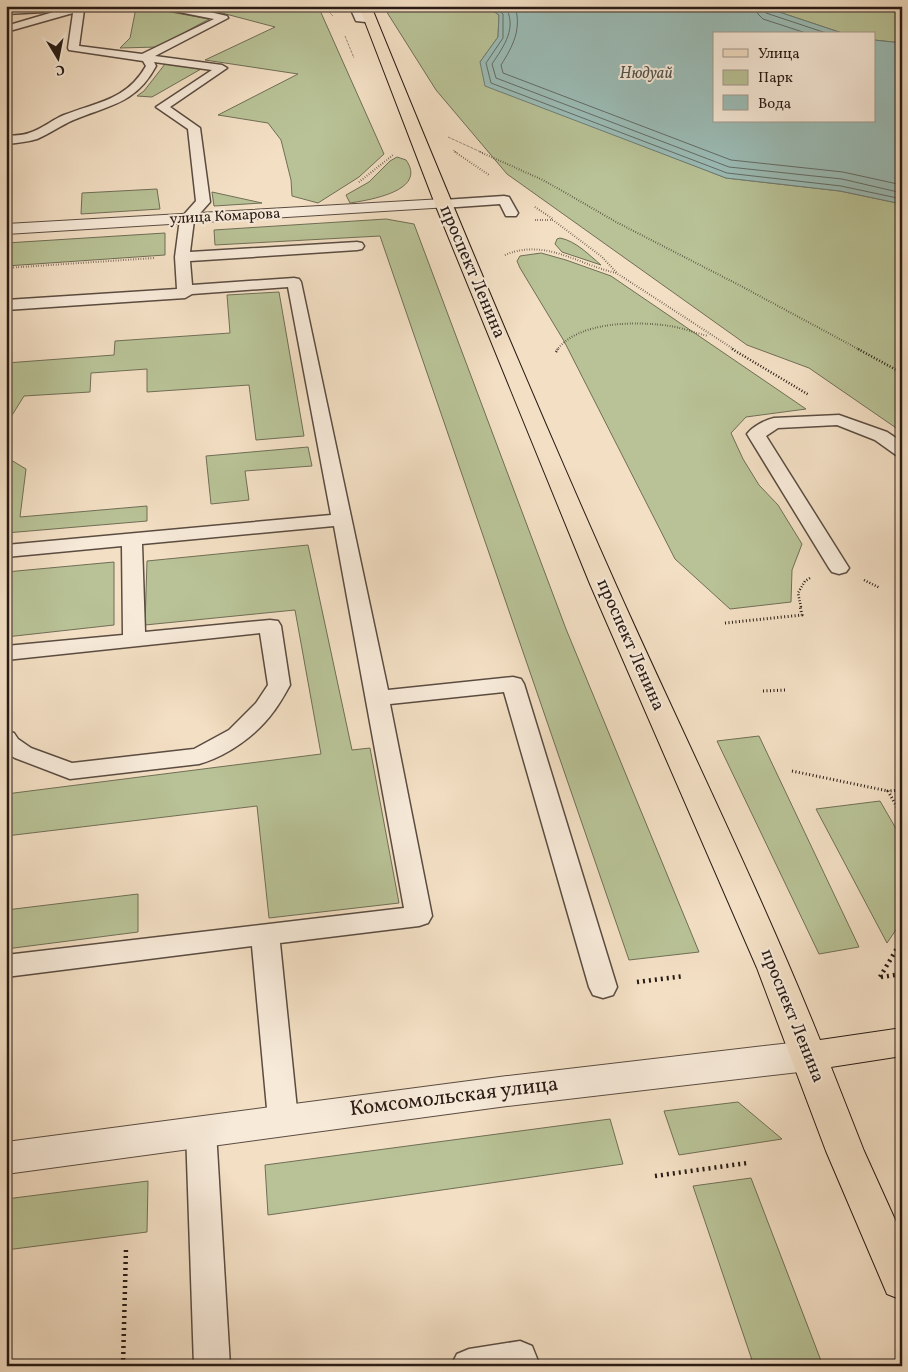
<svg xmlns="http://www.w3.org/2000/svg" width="908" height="1372" viewBox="0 0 908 1372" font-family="Vollkorn,serif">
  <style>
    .green { fill: #b8c296; stroke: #706e56 }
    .water { fill: #9bbcb6; stroke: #6d7c76 }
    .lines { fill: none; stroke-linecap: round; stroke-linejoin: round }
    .shore { stroke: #626c66; stroke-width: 1 }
    .service-casing { stroke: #5b4c41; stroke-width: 3 }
    .tertiary-casing { stroke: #5b4c41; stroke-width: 2 }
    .primary-casing { stroke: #281b15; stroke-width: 2 }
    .path-far4 { stroke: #281b15; stroke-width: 1; stroke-dasharray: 0.5 1; stroke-linecap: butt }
    .path-far3 { stroke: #281b15; stroke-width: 2; stroke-dasharray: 0.5 2; stroke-linecap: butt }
    .path-far2 { stroke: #281b15; stroke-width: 2.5; stroke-dasharray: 1 2; stroke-linecap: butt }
    .path-far1 { stroke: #281b15; stroke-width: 3; stroke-dasharray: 1 2.5; stroke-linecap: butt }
    .path { stroke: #281b15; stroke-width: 4.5; stroke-dasharray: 2 4; stroke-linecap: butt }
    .service { fill: #f7ead9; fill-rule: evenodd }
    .tertiary { fill: #f7ead9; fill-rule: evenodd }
    .primary { fill: #f3dfc4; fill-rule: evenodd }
    .labels { text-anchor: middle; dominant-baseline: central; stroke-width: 4; stroke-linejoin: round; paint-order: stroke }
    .far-street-label { font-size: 15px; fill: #281b15; stroke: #f7ead9 }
    .far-water-label { font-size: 16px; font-style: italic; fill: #50534d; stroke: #f7ead9 }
    .street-label { font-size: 18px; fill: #281b15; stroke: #f7ead9 }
    .near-street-label { font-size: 21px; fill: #281b15; stroke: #f7ead9 }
  </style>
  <rect width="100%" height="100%" fill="#f3dfc4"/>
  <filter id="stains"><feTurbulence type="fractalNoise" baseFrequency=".004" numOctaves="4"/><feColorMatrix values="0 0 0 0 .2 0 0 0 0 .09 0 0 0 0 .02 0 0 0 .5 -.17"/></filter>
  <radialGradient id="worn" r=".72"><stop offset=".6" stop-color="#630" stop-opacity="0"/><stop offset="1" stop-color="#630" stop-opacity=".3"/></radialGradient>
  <g class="green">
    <path d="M183 6H318L384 154 359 177 318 203 292 196 291 180 281 140 268 123 218 115 298 74 205 60 275 27 203 8Z"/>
    <path d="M383 6H486L499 15 498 37 480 62 621 137 726 178 840 191 902 204V432L809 368 747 345 507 174 436 90Z"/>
    <path d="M761 6H902V43L874 40V34H845Z"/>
    <path d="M136 8 154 9 209 19 158 47 120 48 130 38Z"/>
    <path d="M165 64 201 69 152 97 137 96 144 91Z"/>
    <path d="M397 157 406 160C428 191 369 200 350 203L346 195 369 182 390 161Z"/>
    <path d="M157 189 160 209 81 214 82 193Z"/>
    <path d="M212 192 262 203 214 206Z"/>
    <path d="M386 219 414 224 566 629 699 952 629 960 380 236 215 245 214 230Z"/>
    <path d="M165 233V255L6 266V243Z"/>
    <path d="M560 238C576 241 589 255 601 265L562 252 555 244 557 239Z"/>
    <path d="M541 253 566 260 611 276 806 409 746 417 731 433 743 459 759 485 778 505 802 544 792 570 791 602 730 609 675 559 564 341 520 268 517 261 520 256Z"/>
    <path d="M279 292 304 436 256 440 249 385 147 392V369L91 373 90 392 24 396 6 425V363L114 355 115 341 230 333 227 295Z"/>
    <path d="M308 447 312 466 245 471 249 500 211 504 206 456Z"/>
    <path d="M6 457 26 469 20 517 147 506V521L6 533Z"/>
    <path d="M308 545 352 750 370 748 399 903 269 918 257 806 6 836V794L321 754 295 610 145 625 147 561Z"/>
    <path d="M114 562V625L6 637V572Z"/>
    <path d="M759 736 859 947 819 954 717 741Z"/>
    <path d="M880 801 902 839V921L887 943 816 809Z"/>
    <path d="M138 894V932L6 949V910Z"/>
    <path d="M738 1102 782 1139 679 1155 664 1111Z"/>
    <path d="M610 1119 623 1164 268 1215 265 1165Z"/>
    <path d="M751 1178 823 1366H754L693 1186Z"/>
    <path d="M148 1181 147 1232 6 1250V1199Z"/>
  </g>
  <path class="water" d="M486 6H761L845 34H714V121H874V40L902 43V204L840 191 726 178 485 86 480 62 498 37 499 15Z"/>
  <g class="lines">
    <g class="shore">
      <path d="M494 6 503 14V38L486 63 491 83 727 173 841 186 902 199"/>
      <path d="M505 6C518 27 504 46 492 64L496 78 729 167 842 179 902 193"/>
      <path d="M515 6C522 29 513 46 501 65L503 73 731 160 843 172 902 185"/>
      <path d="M756 6 758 14 763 19 809 34"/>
      <path d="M763 6 766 13 829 34"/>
    </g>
    <g class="service-casing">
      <g id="service">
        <path d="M40 6 46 7 48 9 43 12 6 14V8Z"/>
        <path d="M74 6H98L84 10 79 46 142 54 214 19 164 9 159 6H184L227 16 228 18 155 56 222 65 227 68 170 107 200 128 210 202 194 220 190 252 357 242 362 243 364 246 362 249 357 250 190 261 192 285 294 278 299 279 301 282 388 690 513 677 521 679 524 684 617 987 613 995 603 998 593 995 589 987 504 692 390 704 432 916 428 923 419 926 280 943 298 1119 294 1128 283 1132 272 1128 268 1119 252 946 6 977V955L404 908 334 526 142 544 145 632 270 620 278 621 281 626 290 685C285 694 280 703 274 711 257 735 227 756 199 764L70 779 15 758 6 753V731L14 733 18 739 31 748 72 763 194 749 229 730 256 703 268 685 260 633 6 660V646L123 635 122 546 6 557V545L331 515 288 287 192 294 185 298 6 310V300L177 289 175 257 180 219 196 201 188 129 156 107 212 70 154 62 156 66C135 105 108 105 71 121 60 126 49 134 37 139 27 142 17 143 6 144V136C14 135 22 136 29 133 42 129 52 120 64 115 97 102 127 100 146 66L143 61 69 50 68 48 73 13 6 32V26Z"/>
        <path d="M363 7H369V11L363 13 364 17 375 19V23L356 21 352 12Z"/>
        <path d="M504 196 509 197 518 213 516 216H506L500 204 443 208 436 204 443 200Z"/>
        <path d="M839 415 887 432 902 442V456L896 455 875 440 837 425 778 428 766 436 849 568 846 572 839 574 832 572 829 568 747 434C753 426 765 420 774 418Z"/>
        <path d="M201 1118 212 1122 216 1131 230 1366H194L186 1131 190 1122Z"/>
        <path d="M520 1341 532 1346 540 1366H451L457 1354 469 1349Z"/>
      </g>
    </g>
    <g class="tertiary-casing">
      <g id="tertiary">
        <path d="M443 199 449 201 451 204 449 207 6 234V224Z"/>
        <path d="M808 1041 821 1046 826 1056 821 1066 808 1071 507 1106 6 1174V1142L507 1076Z"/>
      </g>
    </g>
    <g class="primary-casing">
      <path id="primary" d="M359 6H371C450 200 531 394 616 585 684 737 758 886 820 1040L902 1028V1056L831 1067 864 1151 902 1235V1300L887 1294 826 1151 757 968 590 584 435 204Z"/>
    </g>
    <g class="path-far4">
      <path d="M323 6 333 16"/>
      <path d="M345 36 354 58"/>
      <path d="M448 137 483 153"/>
      <path d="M453 150 457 153"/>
    </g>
    <g class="path-far3">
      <path d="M455 152 489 175"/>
      <path d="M480 152 543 180 618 223 741 286 860 350"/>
      <path d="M359 182 393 155"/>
      <path d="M535 207 553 219"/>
      <path d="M535 220H553L601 256 618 274 735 350"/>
      <path d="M505 255C545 238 577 264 616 273"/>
      <path d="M6 268 154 258"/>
      <path d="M557 350C578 321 637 321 670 326 683 328 695 333 708 336"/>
    </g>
    <g class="path-far2">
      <path d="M732 349 809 395"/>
      <path d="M858 349 902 373"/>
      <path d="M556 352 558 349"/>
      <path d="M864 580 880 588"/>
      <path d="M801 607 798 593 805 581 810 578"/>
    </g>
    <g class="path-far1">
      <path d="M725 623 802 615 800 606"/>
      <path d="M763 691 786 690"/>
      <path d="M792 771 888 791"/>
      <path d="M902 790 888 791 902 816"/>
    </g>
    <g class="path">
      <path d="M880 977 902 940"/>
      <path d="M881 977 902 974"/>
      <path d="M637 982 684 976"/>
      <path d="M655 1176 747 1163"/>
      <path d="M123 1366 126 1248"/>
    </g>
    <use href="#service" class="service"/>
    <use href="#tertiary" class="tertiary"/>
    <use href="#primary" class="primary"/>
  </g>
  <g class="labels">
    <g class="far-street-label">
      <text transform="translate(225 217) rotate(-3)">улица Комарова</text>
    </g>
    <g class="far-water-label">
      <text x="646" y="74">Нюдуай</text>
    </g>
    <g class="street-label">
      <text transform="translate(472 272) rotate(67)">проспект Ленина</text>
      <text transform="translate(630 645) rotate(66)">проспект Ленина</text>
      <text transform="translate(792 1016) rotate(68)">проспект Ленина</text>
    </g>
    <g class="near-street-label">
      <text transform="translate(454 1097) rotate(-7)">Комсомольская улица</text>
    </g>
  </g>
  <rect width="908" height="1372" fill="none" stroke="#f3dfc4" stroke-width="25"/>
  <rect x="8" y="8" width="893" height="1357" fill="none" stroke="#281b15" stroke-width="2.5"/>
  <rect x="12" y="12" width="883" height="1347" fill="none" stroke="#281b15"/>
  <rect x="713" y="32" width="162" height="90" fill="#f7ead9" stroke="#a4978b"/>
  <rect x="723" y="49" width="25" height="8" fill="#f3dfc4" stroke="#a4978b"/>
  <text x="758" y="58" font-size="15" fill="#281b15">Улица</text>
  <rect x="723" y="70" width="25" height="15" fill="#b8c296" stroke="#a4978b"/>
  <text x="758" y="82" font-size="15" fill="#281b15">Парк</text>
  <rect x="723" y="95" width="25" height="15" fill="#9bbcb6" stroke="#a4978b"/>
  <text x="758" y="108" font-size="15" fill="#281b15">Вода</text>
  <g transform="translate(58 58) rotate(170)" stroke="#f7ead9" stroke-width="4" paint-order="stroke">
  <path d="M0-4L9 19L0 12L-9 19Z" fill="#281b15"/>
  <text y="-8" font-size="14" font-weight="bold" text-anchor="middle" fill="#281b15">С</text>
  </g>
  <rect width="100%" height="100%" filter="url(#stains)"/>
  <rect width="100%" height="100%" fill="url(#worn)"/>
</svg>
